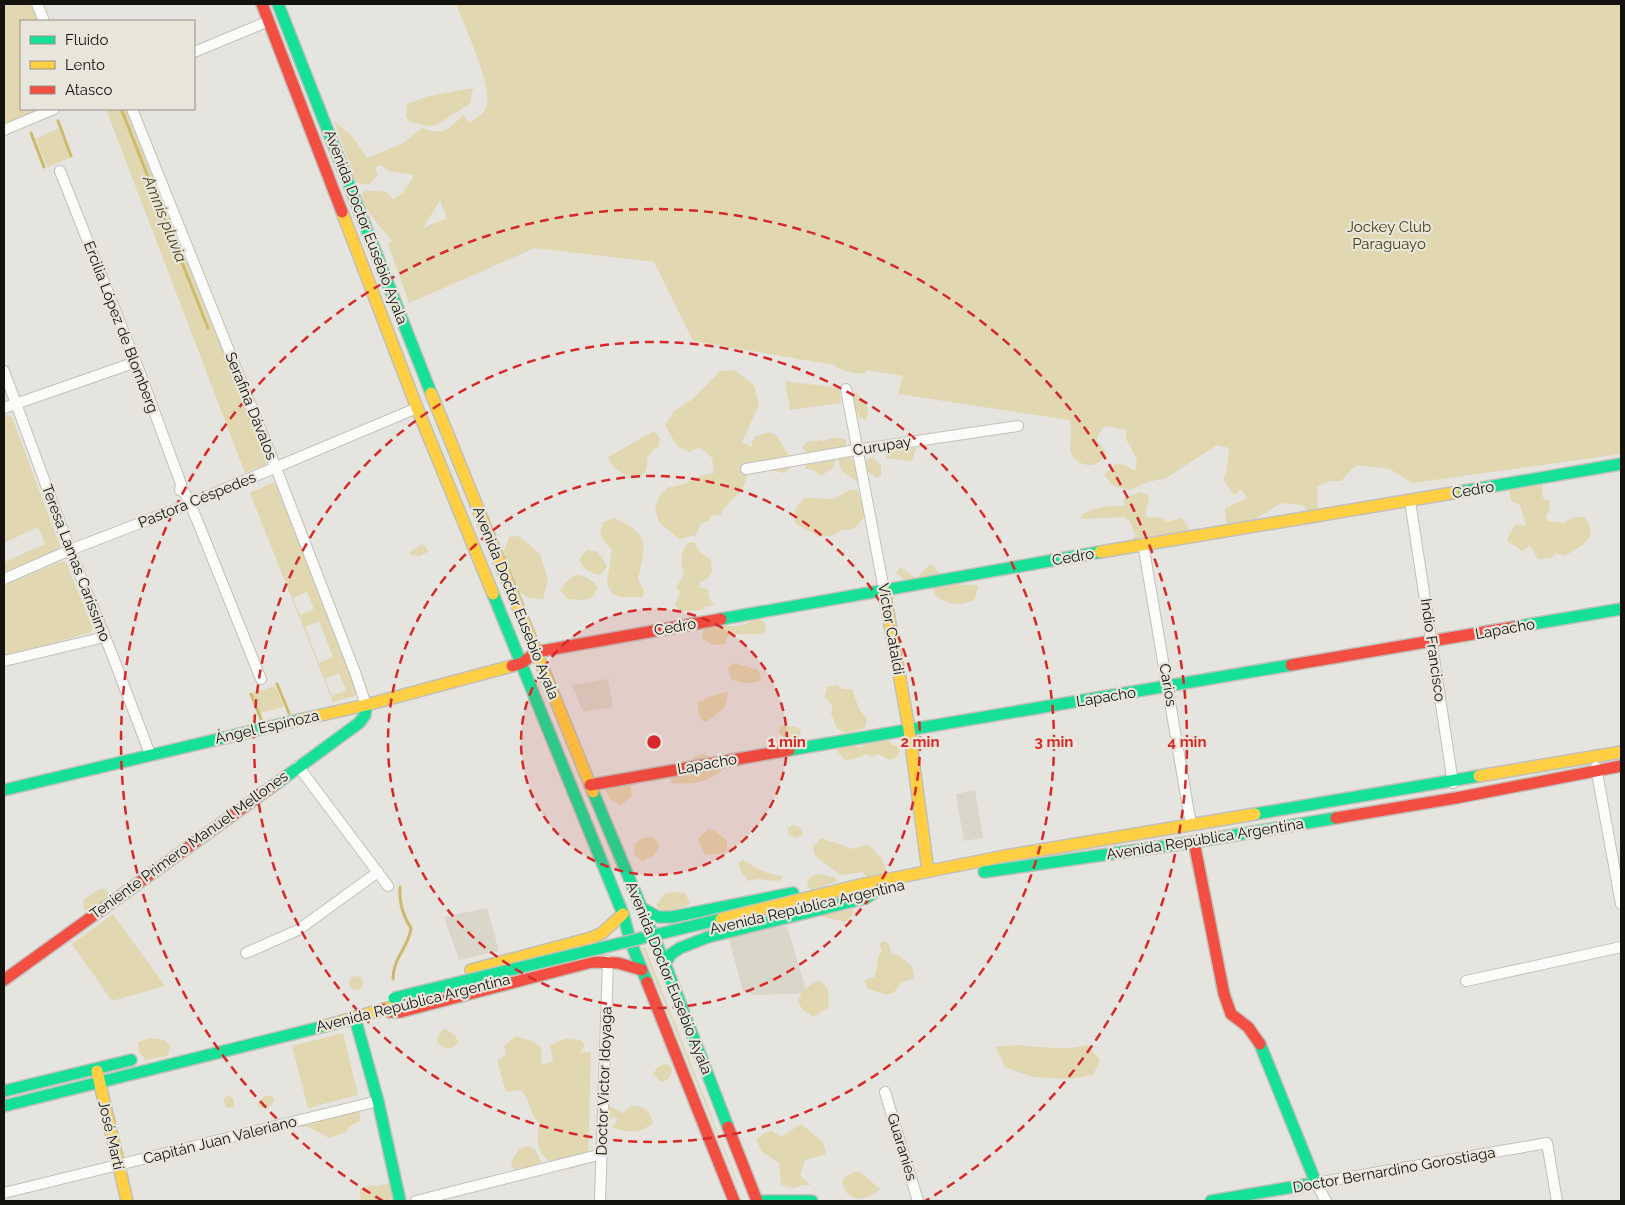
<svg xmlns="http://www.w3.org/2000/svg" width="1625" height="1205" viewBox="0 0 1625 1205" font-family="Raleway,sans-serif">
  <style>
    .built { fill: #dad7ca }
    .green { fill: #e1d7b1; fill-rule: evenodd }
    .lines { fill: none; stroke-linecap: round; stroke-linejoin: round }
    .stream { stroke: #ccbb6d; stroke-width: 3 }
    .street-casing { stroke: #c1c0bb; stroke-width: 12 }
    .fast-casing { stroke: #c1c0bb; stroke-width: 14 }
    .slow-casing { stroke: #c1c0bb; stroke-width: 14 }
    .jam-casing { stroke: #c1c0bb; stroke-width: 14 }
    .street { stroke: #fbfbfa; stroke-width: 10 }
    .fast { stroke: #16e098; stroke-width: 11 }
    .slow { stroke: #ffcf43; stroke-width: 11 }
    .jam { stroke: #f24e42; stroke-width: 11 }
    .fast-bridge-casing { stroke: #c1c0bb; stroke-width: 14; stroke-linecap: butt }
    .slow-bridge-casing { stroke: #c1c0bb; stroke-width: 14; stroke-linecap: butt }
    .fast-bridge { stroke: #16e098; stroke-width: 11 }
    .slow-bridge { stroke: #ffcf43; stroke-width: 11 }
    .ring { fill: none; stroke: #d62828; stroke-width: 2.5; stroke-dasharray: 9 6 }
    .labels { text-anchor: middle; dominant-baseline: central; stroke-width: 4.5; stroke-linejoin: round; paint-order: stroke }
    .street-label { font-size: 15px; fill: #13120f; stroke: #e8e6db }
    .park-label { font-size: 15px; fill: #483e11; stroke: #e8e6db }
    .water-label { font-size: 16px; font-style: italic; fill: #483d11; stroke: #e8e6db }
    .centre { fill: #d62828; stroke: #e8e6db; stroke-width: 2.5 }
    .ring-label { font-size: 15px; text-anchor: middle; font-weight: bold; fill: #d62828; stroke: #e8e6db; stroke-width: 4.5; stroke-linejoin: round; paint-order: stroke }
  </style>
  <rect width="100%" height="100%" fill="#e5e4de"/>
  <g class="built">
    <path d="M608 679 613 707 583 712 572 685Z"/>
    <path d="M975 790 983 838 964 841 956 794Z"/>
    <path d="M487 908 499 951 459 960 444 917Z"/>
    <path d="M787 926 807 993 755 995 743 991 728 936Z"/>
  </g>
  <g class="green">
    <path d="M4 4H33L40 21H21V109H45L4 126Z"/>
    <path d="M456 4H1621V454L1412 483 1390 469 1356 465 1341 481H1329L1317 487 1318 507 1312 515 1302 505 1281 503 1246 525 1229 528 1226 521 1225 508 1248 498 1241 490 1234 495 1223 479 1227 470 1229 448 1217 445 1166 478 1148 482 1129 490 1113 486 1104 475 1115 464 1125 465 1135 471 1137 459 1126 439V430L1105 426 1097 436V441L1107 454C1103 460 1095 466 1088 465 1059 459 1076 437 1069 420L898 394 903 376 866 370 865 373C854 375 846 370 836 368L835 365 693 341 654 262 535 248 409 303 388 244 393 241 389 238 366 209 361 197 365 190 386 192 393 199 404 192 414 175 389 171 381 165 375 167 378 175C369 185 369 187 356 182L334 121 351 135 367 158 403 143 422 128C444 136 448 130 463 115L469 123C475 119 483 115 486 108 494 89 464 25 456 4ZM440 200 447 218 423 228Z"/>
    <path d="M473 88 470 104 436 125 429 126 410 122 406 117 407 104 429 96Z"/>
    <path d="M106 109H126L267 460 265 465 245 473Z"/>
    <path d="M59 128 70 158 47 167 36 139Z"/>
    <path d="M734 370 754 385 759 405 742 442 751 447 754 437C783 425 776 443 792 458V466L784 473 758 467 747 474 743 489 723 509 721 515 711 516 708 521 701 523 696 535 679 539 659 522 655 509 659 497 667 488 684 484 700 476 714 473 712 458 700 447 689 452 677 446 665 425 674 411 694 398 720 371Z"/>
    <path d="M785 381 839 388 841 403 790 410Z"/>
    <path d="M855 392C864 400 871 408 866 420L859 417 851 397Z"/>
    <path d="M8 415 12 417 60 546 57 550 4 572V562L45 544 38 527 4 543V416Z"/>
    <path d="M654 431 660 439 658 448 654 449 647 458C648 470 646 474 634 479 623 474 611 468 608 457Z"/>
    <path d="M839 438 846 440V449L813 456 802 449 806 442 822 440 823 442 828 439Z"/>
    <path d="M902 446H913L916 449 912 461 886 458 887 450 898 449Z"/>
    <path d="M840 455H846L858 464 873 457 881 465V476L876 478 867 471 860 484 841 470 838 458Z"/>
    <path d="M833 458 835 461 832 469 820 476 814 470 805 469 806 462Z"/>
    <path d="M272 483 276 484 357 693 355 696 333 702 250 493ZM307 592 314 609 300 615 293 598ZM319 621 333 657 319 663 305 627ZM339 673 346 690 332 696 325 679Z"/>
    <path d="M1543 485 1542 496 1545 500 1549 499 1550 510 1545 517 1548 521 1564 523 1574 517H1584C1602 537 1580 547 1564 556L1556 553 1551 558 1538 559 1530 545 1523 551 1507 541 1510 533 1516 524 1526 526 1520 505 1512 502 1509 490Z"/>
    <path d="M849 490H857L864 507V518L853 529 842 530 833 535 820 537 795 523C794 511 795 506 805 498L834 499Z"/>
    <path d="M1140 492 1147 494 1149 498 1145 516 1152 518 1159 517 1167 522 1181 518 1186 523 1189 532 1131 540 1136 535C1131 529 1133 521 1124 517L1082 519 1080 517C1087 508 1113 505 1124 506L1125 504 1123 500 1125 498Z"/>
    <path d="M614 518C651 534 646 545 638 579L644 591 643 597H621L612 594 607 583 612 550 607 545 600 534 603 522Z"/>
    <path d="M519 536 540 554 548 580 543 599 529 598 519 592 503 553 509 537Z"/>
    <path d="M694 542 700 552 711 560 712 572 708 578 699 583 700 588 708 589 709 598 714 604 708 607 704 606 703 610 679 611 675 605 680 592 677 587 684 573C680 562 680 553 688 543Z"/>
    <path d="M422 544 429 551 420 556 411 555 410 552Z"/>
    <path d="M587 550 598 552 607 566 603 572 598 575 586 570 579 560Z"/>
    <path d="M63 561 66 562 93 629 91 632 4 657V585Z"/>
    <path d="M931 564C936 568 938 573 942 577 950 586 966 584 978 586L975 599C960 607 950 605 936 596L932 585 920 581 918 576Z"/>
    <path d="M900 567 909 573 916 579 911 585 896 573Z"/>
    <path d="M575 575C585 575 592 580 598 587L592 598 583 600 568 599 560 590 565 583Z"/>
    <path d="M755 618 764 621 766 629 762 634H731L726 638 725 644C715 646 709 645 702 637L703 631C720 619 738 634 755 618Z"/>
    <path d="M734 663 757 669 760 674 761 681C749 684 742 684 731 679L728 667Z"/>
    <path d="M836 685 843 689H852L859 709 867 719 865 728 848 733 837 729 831 713 833 707 825 697 827 687Z"/>
    <path d="M275 686 284 707 260 713 252 693Z"/>
    <path d="M728 692 725 707 708 721H703L698 713V701H702C707 697 721 693 728 692Z"/>
    <path d="M783 725 799 728 801 732 800 738 788 740 779 733 780 727Z"/>
    <path d="M883 736 890 741 892 745H896L900 749 898 756 890 760 879 754 872 757 866 754 854 759 845 760 837 751 839 746 855 745 858 748Z"/>
    <path d="M704 754 727 765C710 783 694 785 671 783V775L696 756Z"/>
    <path d="M630 783 632 796 620 806 610 799 603 786Z"/>
    <path d="M793 825C800 826 802 829 803 836L795 838 788 834V828Z"/>
    <path d="M708 829 715 831 727 841V850L723 853 705 855 698 839Z"/>
    <path d="M653 837 658 843 659 848 654 855 642 861 634 854 635 844 642 838Z"/>
    <path d="M821 838C831 843 840 842 851 849L869 845 881 858 891 880 870 879 862 872 841 875 815 856 813 847Z"/>
    <path d="M743 860 762 871 783 877 779 881 758 879 749 881 742 873 738 863Z"/>
    <path d="M817 874 834 877 838 881 812 890 808 887 807 882 810 877Z"/>
    <path d="M100 889H106L108 893V899L88 914 83 907 84 899Z"/>
    <path d="M673 892 685 893 690 904 664 916 656 905 664 894Z"/>
    <path d="M854 909 852 916 845 922 819 916Z"/>
    <path d="M113 914 165 986 112 1001 72 944Z"/>
    <path d="M884 941 889 944 891 954 898 955 912 966 914 978 910 980 901 982C892 1001 883 993 868 989L864 980 874 977C879 968 874 961 882 951L879 944Z"/>
    <path d="M642 947H645L738 1183H737Z"/>
    <circle cx="356" cy="983" r="7"/>
    <path d="M820 981 828 989 829 1007 813 1017 802 1009 798 1001C802 990 808 984 820 981Z"/>
    <path d="M445 1029 455 1035 458 1042 454 1047 447 1049 439 1045 437 1039 441 1031Z"/>
    <path d="M343 1033 358 1095 308 1108 292 1046Z"/>
    <path d="M516 1036 532 1041 542 1048 541 1060 543 1065 553 1061 550 1045 565 1039 581 1040 585 1045 581 1053 591 1051 588 1157C576 1173 563 1172 548 1160 545 1157 542 1155 540 1151 537 1142 538 1133 539 1123 527 1111 533 1101 520 1090L506 1092 497 1060 506 1055 504 1046Z"/>
    <path d="M150 1038 164 1040 170 1046 168 1056 146 1060 139 1052 138 1042Z"/>
    <path d="M1018 1045C1042 1047 1064 1051 1087 1045L1100 1060 1093 1075 1071 1079 1033 1077 1005 1067 996 1047Z"/>
    <path d="M664 1064 669 1065 672 1070C670 1078 669 1080 661 1082L653 1074 657 1068Z"/>
    <path d="M229 1095 234 1099V1107L229 1108 225 1106 224 1100 226 1096Z"/>
    <path d="M265 1096H272L274 1099 272 1104 266 1109 258 1106 259 1101Z"/>
    <path d="M610 1106 623 1113 630 1106C645 1106 649 1109 653 1123 636 1135 632 1132 612 1128L618 1119 615 1117 607 1120 606 1111Z"/>
    <path d="M355 1107 360 1113V1121L349 1127 346 1132 329 1138 308 1127 291 1126 296 1117 314 1110Z"/>
    <path d="M801 1124 823 1142 826 1154 805 1160 800 1176 811 1185H802L795 1188 781 1185 779 1163 761 1151 757 1139 765 1133 772 1131 781 1137Z"/>
    <path d="M529 1146 535 1149 542 1164 518 1172 511 1165 513 1158 520 1148Z"/>
    <path d="M859 1171 880 1189C871 1197 856 1204 847 1193 845 1191 843 1185 842 1182L847 1175Z"/>
    <path d="M396 1181 393 1201H360V1189L371 1185 378 1186Z"/>
  </g>
  <g class="lines">
    <g class="stream">
      <path d="M122 111 208 328"/>
      <path d="M58 121 71 156"/>
      <path d="M31 133 44 167"/>
      <path d="M277 684 289 713"/>
      <path d="M251 694 261 719"/>
      <path d="M393 979C393 957 409 947 411 928 403 916 399 902 400 887"/>
    </g>
    <g class="street-casing">
      <g id="street">
        <path d="M37 4 44 21"/>
        <path d="M194 52 269 21"/>
        <path d="M132 109 276 468 356 675 366 705"/>
        <path d="M4 130 54 109"/>
        <path d="M60 171 140 373 181 484 180 490 185 493 197 520 261 679"/>
        <path d="M4 371 70 550 113 657 150 754"/>
        <path d="M846 389 884 590"/>
        <path d="M4 408 136 362"/>
        <path d="M746 469 856 450 1018 426"/>
        <path d="M1410 501 1453 783"/>
        <path d="M1143 544 1191 825"/>
        <path d="M4 579 70 550 179 508 417 408"/>
        <path d="M4 661 105 637"/>
        <path d="M298 766 388 886"/>
        <path d="M1596 767 1621 904"/>
        <path d="M246 953 298 930 378 872"/>
        <path d="M1466 981 1621 947"/>
        <path d="M885 1092 918 1201"/>
        <path d="M4 1193 378 1101"/>
        <path d="M416 1201 602 1154"/>
        <path d="M600 1201 608 961"/>
        <path d="M1326 1201 1316 1183 1547 1143 1557 1201"/>
      </g>
    </g>
    <g class="fast-casing">
      <g id="fast">
        <path d="M278 4 431 393"/>
        <path d="M1453 493 1621 464"/>
        <path d="M493 594 623 914 631 943 647 982"/>
        <path d="M721 619 1100 552"/>
        <path d="M1514 627 1621 609"/>
        <path d="M789 750 1291 665"/>
        <path d="M273 786 359 723 365 715 366 705"/>
        <path d="M4 790 299 720"/>
        <path d="M593 792 665 964 728 1127"/>
        <path d="M1255 814 1479 776"/>
        <path d="M984 872 1194 842 1336 818"/>
        <path d="M640 907 658 917H672L793 893"/>
        <path d="M665 964 671 954 680 948 708 937 866 898 878 890"/>
        <path d="M355 1018 378 1101 400 1201"/>
        <path d="M4 1091 131 1060"/>
        <path d="M4 1106 325 1026"/>
        <path d="M757 1201H812"/>
        <path d="M1211 1201 1316 1183 1260 1044"/>
      </g>
    </g>
    <g class="slow-casing">
      <g id="slow">
        <path d="M342 212 417 408 493 594"/>
        <path d="M431 393 593 792"/>
        <path d="M1100 552 1453 493"/>
        <path d="M884 590 909 729 928 871"/>
        <path d="M299 720 366 705 512 666"/>
        <path d="M1479 776 1621 752"/>
        <path d="M860 885 1005 856 1255 814"/>
        <path d="M471 970 591 938 602 933 623 914"/>
        <path d="M325 1026 395 1006"/>
        <path d="M97 1071 127 1201"/>
      </g>
    </g>
    <g class="jam-casing">
      <g id="jam">
        <path d="M262 4 342 212"/>
        <path d="M1291 665 1514 627"/>
        <path d="M512 666 522 663 536 652 721 619"/>
        <path d="M590 785 789 750"/>
        <path d="M1336 818 1456 798 1621 766"/>
        <path d="M1194 842 1224 994 1231 1014 1248 1027 1260 1044"/>
        <path d="M4 980 273 786"/>
        <path d="M647 982 734 1201"/>
        <path d="M384 1009 390 1012H400L592 962 618 963 642 970"/>
        <path d="M728 1127 757 1201"/>
      </g>
    </g>
    <use href="#street" class="street"/>
    <use href="#fast" class="fast"/>
    <use href="#slow" class="slow"/>
    <use href="#jam" class="jam"/>
    <g class="fast-bridge-casing">
      <path id="fast-bridge" d="M394 998 721 919"/>
    </g>
    <g class="slow-bridge-casing">
      <path id="slow-bridge" d="M721 919 860 885"/>
    </g>
    <use href="#fast-bridge" class="fast-bridge"/>
    <use href="#slow-bridge" class="slow-bridge"/>
  </g>
  <circle cx="654" cy="742" r="133" fill="#d62828" fill-opacity=".12"/>
  <g class="ring">
    <circle cx="654" cy="742" r="133"/>
    <circle cx="654" cy="742" r="266"/>
    <circle cx="654" cy="742" r="400"/>
    <path d="M383 1201A533 533 0 1 1 925 1201"/>
  </g>
  <g class="labels">
    <g class="street-label">
      <text transform="translate(366 227) rotate(69)">Avenida Doctor Eusebio Ayala</text>
      <text transform="translate(121 327) rotate(69)">Ercilia López de Blomberg</text>
      <text transform="translate(251 406) rotate(68)">Serafina Dávalos</text>
      <text transform="translate(882 446) rotate(-9)">Curupay</text>
      <text transform="translate(1473 490) rotate(-10)">Cedro</text>
      <text transform="translate(197 500) rotate(-22)">Pastora Céspedes</text>
      <text transform="translate(1073 557) rotate(-10)">Cedro</text>
      <text transform="translate(76 563) rotate(69)">Teresa Lamas Caríssimo</text>
      <text transform="translate(516 603) rotate(68)">Avenida Doctor Eusebio Ayala</text>
      <text transform="translate(675 627) rotate(-10)">Cedro</text>
      <text transform="translate(891 629) rotate(80)">Victor Cataldi</text>
      <text transform="translate(1505 629) rotate(-10)">Lapacho</text>
      <text transform="translate(1433 650) rotate(82)">Indio Francisco</text>
      <text transform="translate(1168 685) rotate(80)">Carios</text>
      <text transform="translate(1106 697) rotate(-9)">Lapacho</text>
      <text transform="translate(267 727) rotate(-13)">Ángel Espinoza</text>
      <text transform="translate(707 764) rotate(-10)">Lapacho</text>
      <text transform="translate(1205 839) rotate(-9)">Avenida República Argentina</text>
      <text transform="translate(189 845) rotate(-36)">Teniente Primero Manuel Mellones</text>
      <text transform="translate(807 907) rotate(-13)">Avenida República Argentina</text>
      <text transform="translate(669 978) rotate(68)">Avenida Doctor Eusebio Ayala</text>
      <text transform="translate(413 1003) rotate(-14)">Avenida República Argentina</text>
      <text transform="translate(604 1081) rotate(-88)">Doctor Victor Idoyaga</text>
      <text transform="translate(111 1135) rotate(77)">José Martí</text>
      <text transform="translate(220 1140) rotate(-14)">Capitán Juan Valeriano</text>
      <text transform="translate(902 1147) rotate(73)">Guaranies</text>
      <text transform="translate(1394 1170) rotate(-10)">Doctor Bernardino Gorostiaga</text>
    </g>
    <g class="park-label">
      <text x="1389" y="227">Jockey Club<tspan x="1389" dy="17">Paraguayo</tspan></text>
    </g>
    <g class="water-label">
      <text transform="translate(165 219) rotate(68)">Amnis pluvia</text>
    </g>
  </g>
  <circle cx="654" cy="742" r="8" class="centre"/>
  <g class="ring-label">
    <text x="787" y="747">1 min</text>
    <text x="920" y="747">2 min</text>
    <text x="1054" y="747">3 min</text>
    <text x="1187" y="747">4 min</text>
  </g>
  <rect width="1625" height="1205" fill="none" stroke="#13120f" stroke-width="10"/>
  <rect x="20" y="20" width="175" height="90" fill="#e8e6db" stroke="#939189"/>
  <rect x="30" y="36" width="25" height="8" fill="#16e098" stroke="#939189"/>
  <text x="65" y="45" font-size="15" fill="#13120f">Fluido</text>
  <rect x="30" y="61" width="25" height="8" fill="#ffcf43" stroke="#939189"/>
  <text x="65" y="70" font-size="15" fill="#13120f">Lento</text>
  <rect x="30" y="86" width="25" height="8" fill="#f24e42" stroke="#939189"/>
  <text x="65" y="95" font-size="15" fill="#13120f">Atasco</text>
</svg>
